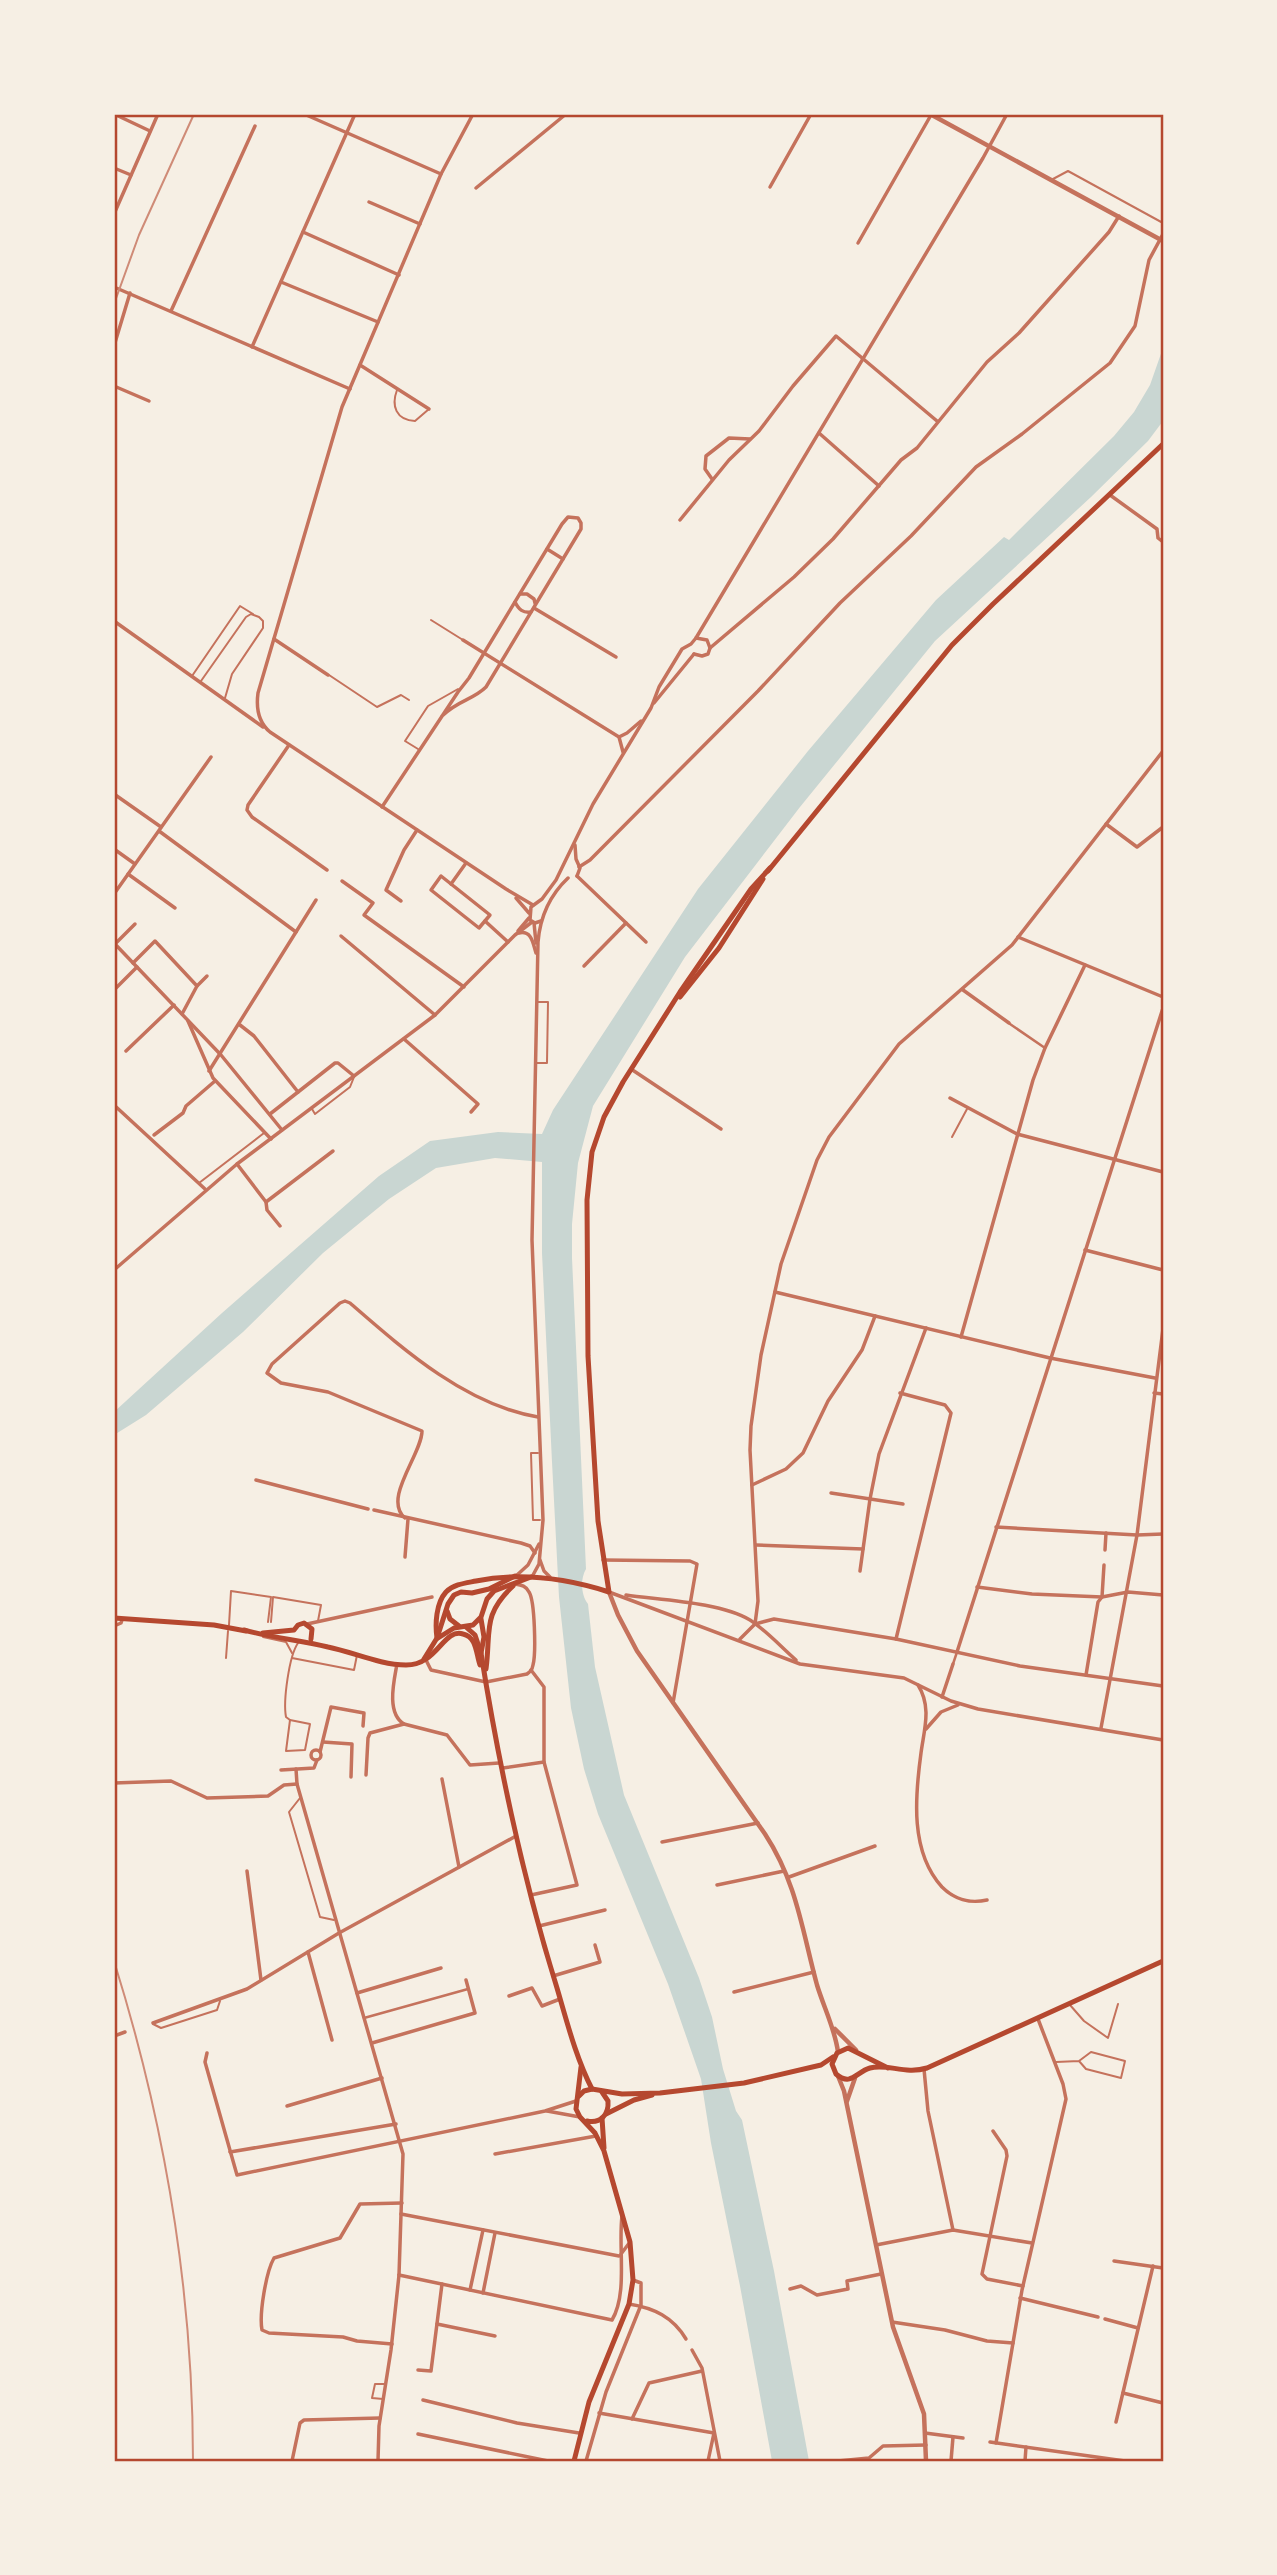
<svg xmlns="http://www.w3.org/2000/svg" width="1277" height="2575" viewBox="0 0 1277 2575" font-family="Figtree,sans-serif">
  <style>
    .water { fill: #c9d6d2 }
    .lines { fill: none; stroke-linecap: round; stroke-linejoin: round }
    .service { stroke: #c5725c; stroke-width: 2 }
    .pedestrian { stroke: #c5725c; stroke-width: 2.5 }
    .minor { stroke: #c5725c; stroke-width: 3.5 }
    .tertiary { stroke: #c5725c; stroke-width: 4.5 }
    .secondary { stroke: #b5482f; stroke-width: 5 }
    .rail { stroke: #cf8b77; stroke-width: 2 }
    .neatline { fill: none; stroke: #b5482f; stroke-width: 2.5 }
  </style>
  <rect width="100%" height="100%" fill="#f6efe4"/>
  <path class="water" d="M1163 348V421L1148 441 1091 497 935 641 800 807 685 957 593 1106 578 1163 572 1224V1258L586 1569C580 1579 581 1595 588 1604L595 1667 624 1795 699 1978 712 2017 723 2069 736 2111 742 2120 774 2271 809 2461H772L740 2286 711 2143 701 2079 668 1984 598 1814 584 1769 571 1708 559 1597 552 1462 542 1253V1162L495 1158 436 1168 389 1199 323 1253 243 1332 146 1415 114 1435V1412L222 1313 379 1176 430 1141 498 1132 542 1134 553 1110 698 889 808 751 936 600 1004 537 1009 540 1114 436 1134 412 1150 385Z"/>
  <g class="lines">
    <g class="service">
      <path d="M1053 179 1068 171 1163 223"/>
      <path d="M397 390C391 406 396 420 415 421L429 409"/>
      <path d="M431 620 463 640"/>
      <path d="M329 675 377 707 401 695 409 700"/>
      <path d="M192 676 240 606 253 614"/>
      <path d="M201 681 246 617 251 614 259 617 263 621V628L232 674 225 698"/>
      <path d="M418 749 405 741 428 706 458 689"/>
      <path d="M536 1063H547L548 1002H538"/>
      <path d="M312 1109 315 1114 350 1087 354 1077"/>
      <path d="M952 1137 967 1109"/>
      <path d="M199 1183 264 1133"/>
      <path d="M538 1453H531L533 1520H540"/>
      <path d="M271 1622 273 1597 321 1605 318 1621"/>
      <path d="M229 1625 231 1591 271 1597 268 1622"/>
      <path d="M263 1637 286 1642 292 1653"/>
      <path d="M226 1658 228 1631"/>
      <path d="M292 1658 354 1670 357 1655"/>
      <path d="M290 1720 310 1724 305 1750 286 1751Z"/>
      <path d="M290 1720 286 1717C283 1701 289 1656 298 1643"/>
      <path d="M300 1798 289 1812 320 1917 334 1920"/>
      <path d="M1070 2005 1084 2021 1108 2038 1118 2004"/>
      <path d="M153 2024 161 2028 217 2010 220 2001"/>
      <path d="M1056 2062 1079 2061 1091 2052 1125 2061 1121 2078 1086 2069 1079 2061"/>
      <path d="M383 2399 372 2398 375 2384H385"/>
    </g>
    <g class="pedestrian">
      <path d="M1010 1024 1045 1048"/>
      <path d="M953 1664 957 1652"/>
      <path d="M364 2018 468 1989"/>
    </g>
    <g class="minor">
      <path d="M114 114 150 131"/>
      <path d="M304 114 441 174"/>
      <path d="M473 114 441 174 342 407 258 693C256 708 258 722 270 732L506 889 533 905"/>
      <path d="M114 168 131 175"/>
      <path d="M770 187 811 114"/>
      <path d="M476 188 566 114"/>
      <path d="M369 202 420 224"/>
      <path d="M114 214 158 114"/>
      <path d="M303 232 399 275"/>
      <path d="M858 243 931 115"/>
      <path d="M281 282 378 322"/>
      <path d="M114 287 350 389"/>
      <path d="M171 311 255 126"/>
      <path d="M114 346 130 293"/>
      <path d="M252 347 355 114"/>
      <path d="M360 365 429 409"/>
      <path d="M114 386 149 401"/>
      <path d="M819 433 879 486"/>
      <path d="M712 479 705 469 706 456 729 438 750 439"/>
      <path d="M1110 495 1157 529 1158 538 1163 542"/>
      <path d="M680 520 729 460 759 431 793 386 836 336 937 421"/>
      <path d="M547 549 563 559"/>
      <path d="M520 594H527L534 599 535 603"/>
      <path d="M515 602C519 610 523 613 531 612"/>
      <path d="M534 608 616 657"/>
      <path d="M114 621 263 727"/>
      <path d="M696 638 707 640 710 648"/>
      <path d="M274 639 328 675"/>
      <path d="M463 640 619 737 623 752"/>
      <path d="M694 654 702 656 708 654 710 648 794 577 833 539 901 460 917 448 987 362 1019 333 1109 232 1119 216"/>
      <path d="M654 703 694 654"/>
      <path d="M619 737 627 733 641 721"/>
      <path d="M289 745 248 805 247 810 252 817 327 870"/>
      <path d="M114 794 161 827"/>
      <path d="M382 807 458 692 469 678 562 524 568 517 578 518 581 523V529L486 687C473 700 458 700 442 716"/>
      <path d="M1106 824 1137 847 1163 827"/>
      <path d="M159 831 296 932"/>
      <path d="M575 845 576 859 580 868 577 876"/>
      <path d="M114 849 135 864"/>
      <path d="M579 867 590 860 758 691 840 603 911 536 976 467 1022 434 1110 363 1135 326 1149 260 1163 234"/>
      <path d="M128 874 175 908"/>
      <path d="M441 876 490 915 479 928 431 890Z"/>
      <path d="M577 876 646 942"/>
      <path d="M342 881 373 903 364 915 464 987"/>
      <path d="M451 884 466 863"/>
      <path d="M114 894 211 757"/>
      <path d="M516 898 529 913"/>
      <path d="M401 901 386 890 404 850 417 830"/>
      <path d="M485 921 508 942"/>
      <path d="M541 921 535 923 530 920 531 907 542 899 556 880 593 804 651 708 659 687 682 649 691 644 696 638 983 158 1007 114"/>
      <path d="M534 923 536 943"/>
      <path d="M518 931 529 918"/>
      <path d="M519 933C532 930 533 944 536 953"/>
      <path d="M341 936 435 1015"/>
      <path d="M1018 937 1163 997"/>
      <path d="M114 943 221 1055 282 1130"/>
      <path d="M115 944 135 924"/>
      <path d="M133 963 155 941 197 986"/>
      <path d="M584 966 626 923"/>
      <path d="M114 990 137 967"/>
      <path d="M963 990 1009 1023"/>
      <path d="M182 1014 197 986 207 976"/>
      <path d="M188 1021 213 1078 271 1139"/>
      <path d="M240 1025 254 1036 298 1092"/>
      <path d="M404 1039 478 1104 471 1112"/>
      <path d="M126 1051 174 1005"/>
      <path d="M631 1069 721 1129"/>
      <path d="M209 1071 316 900"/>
      <path d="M950 1098 1017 1134 1163 1172"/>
      <path d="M114 1105 205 1189"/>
      <path d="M270 1114 335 1063H338L354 1076"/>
      <path d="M154 1135 183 1113 186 1106 215 1081"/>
      <path d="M237 1164 266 1202 267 1210 280 1226"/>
      <path d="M266 1202 333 1151"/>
      <path d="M1085 1250 1163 1270"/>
      <path d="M114 1270 237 1164 435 1015 515 935 532 922"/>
      <path d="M775 1292 1050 1358 1155 1378"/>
      <path d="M961 1337 1033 1080 1045 1048 1085 965"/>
      <path d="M1154 1393 1163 1394"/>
      <path d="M256 1480 368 1509"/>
      <path d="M752 1485 786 1469 803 1453 828 1401 862 1350 875 1316"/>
      <path d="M831 1493 903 1504"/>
      <path d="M374 1510 521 1543 530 1546 535 1553"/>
      <path d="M405 1518C382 1499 422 1454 422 1431L328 1392 281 1383 267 1373 272 1364 340 1303 345 1301 350 1303C404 1350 466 1405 538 1417"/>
      <path d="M996 1527 1137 1535 1163 1534"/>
      <path d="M756 1545 863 1549"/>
      <path d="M1105 1550 1106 1533"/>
      <path d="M405 1557 408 1519"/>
      <path d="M540 1560 544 1571 550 1577"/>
      <path d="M603 1560 690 1561 697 1564 673 1703"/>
      <path d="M860 1571 870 1499 879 1454 926 1328"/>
      <path d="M517 1575 528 1565 539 1544"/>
      <path d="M533 1575 539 1564 543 1520 532 1240 538 942C540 918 550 895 568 878"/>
      <path d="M977 1587 1032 1594 1102 1597 1128 1592 1163 1595"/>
      <path d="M609 1592 800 1664 904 1678 951 1701 978 1709 1163 1740"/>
      <path d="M626 1595C660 1600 720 1602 750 1620 767 1631 781 1647 796 1660"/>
      <path d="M307 1624 432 1597"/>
      <path d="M755 1624 758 1601 750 1450 751 1426 761 1355 781 1264 817 1160 829 1137 899 1044 1012 945 1163 751"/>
      <path d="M114 1626 121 1623 122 1620"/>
      <path d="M740 1639 755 1624 774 1619 896 1639 1020 1666 1163 1686"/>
      <path d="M896 1639 951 1413 945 1405 900 1393"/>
      <path d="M957 1652 1163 1008"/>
      <path d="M426 1660 431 1670 486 1682 527 1674C531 1671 532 1670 533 1665 536 1654 535 1601 529 1592 526 1586 522 1585 515 1584"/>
      <path d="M397 1664C394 1681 386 1713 404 1724"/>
      <path d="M1086 1675 1098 1602 1102 1597 1104 1565"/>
      <path d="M918 1685C932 1707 924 1730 921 1753 915 1797 910 1852 942 1887 954 1899 970 1904 987 1900"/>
      <path d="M942 1697 953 1664"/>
      <path d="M1101 1728 1137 1535 1163 1329"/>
      <path d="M926 1729 941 1712 958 1705"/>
      <path d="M323 1742 352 1744 351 1777"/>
      <circle cx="316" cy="1755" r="5"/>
      <path d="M320 1752 331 1707 364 1713 363 1726"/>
      <path d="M503 1768 544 1762"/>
      <path d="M296 1769 297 1784 403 2154 399 2275 391 2350 379 2426 378 2461"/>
      <path d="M281 1770 314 1768 317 1760"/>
      <path d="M366 1775 368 1738 370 1733 404 1724 447 1735 470 1765 499 1763"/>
      <path d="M442 1779 459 1867"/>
      <path d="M114 1783 171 1781 207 1798 268 1796 284 1785 297 1784"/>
      <path d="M662 1842 758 1823"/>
      <path d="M247 1871 261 1980"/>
      <path d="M789 1877 875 1846"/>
      <path d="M717 1885 784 1871"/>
      <path d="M531 1895 577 1885 544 1762V1687L531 1670"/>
      <path d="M539 1926 605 1910"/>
      <path d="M308 1952 332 2040"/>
      <path d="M553 1976 600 1962 595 1945"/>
      <path d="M734 1992 814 1972"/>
      <path d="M357 1993 441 1968"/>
      <path d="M509 1996 532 1988 542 2006 560 1999"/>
      <path d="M153 2023 247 1989 339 1933 516 1836"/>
      <path d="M114 2036 125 2032"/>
      <path d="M372 2043 475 2013 466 1980"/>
      <path d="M207 2053 205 2062 237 2175 545 2111 576 2101"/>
      <path d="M924 2069 928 2111 953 2230"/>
      <path d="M287 2106 382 2078"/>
      <path d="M547 2111 580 2117"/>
      <path d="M993 2131 1006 2150 1007 2156 982 2274 987 2279 1023 2286"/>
      <path d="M230 2152 396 2124"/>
      <path d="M495 2154 596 2136"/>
      <path d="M401 2214 619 2256"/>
      <path d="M876 2245 953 2230 1032 2243"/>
      <path d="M621 2254 630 2242"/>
      <path d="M1114 2261 1163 2268"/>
      <path d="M399 2275 612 2320C628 2293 618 2248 622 2216"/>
      <path d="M790 2289 801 2286 817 2295 848 2289 847 2281 881 2274"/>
      <path d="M470 2290 483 2230"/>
      <path d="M483 2293 495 2233"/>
      <path d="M1020 2298 1098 2317"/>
      <path d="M629 2304C654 2308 673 2317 686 2339"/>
      <path d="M1105 2319 1138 2328"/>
      <path d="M892 2322 945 2330 987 2341 1013 2343"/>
      <path d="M437 2324 495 2336"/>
      <path d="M392 2344 357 2341 343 2337 269 2333 262 2330C259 2314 266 2272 274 2258L340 2238 360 2204 402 2203"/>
      <path d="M692 2350 702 2368 720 2461"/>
      <path d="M418 2370 431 2371 442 2284"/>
      <path d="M1123 2393 1163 2403"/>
      <path d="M423 2400 517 2423 579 2433"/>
      <path d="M599 2413 714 2433 708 2461"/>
      <path d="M632 2419 649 2383 702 2371"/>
      <path d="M1116 2422 1153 2266"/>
      <path d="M925 2433 963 2438"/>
      <path d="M418 2434 548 2461"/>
      <path d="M990 2442 1125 2461"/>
      <path d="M996 2443 1022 2290 1066 2099 1063 2084 1038 2019"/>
      <path d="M292 2461 300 2423 304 2420 380 2418"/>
      <path d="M586 2461 606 2392 641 2305V2283L633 2280"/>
      <path d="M838 2461 869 2458 883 2446 926 2445"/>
      <path d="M951 2461 953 2437"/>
      <path d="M1025 2461 1026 2447"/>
    </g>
    <g class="tertiary">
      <path d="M930 114 1163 241"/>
      <path d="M609 1592 618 1615 637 1651 765 1834C797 1883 802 1930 817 1985 824 2008 835 2029 838 2052"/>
      <path d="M835 2029 856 2050"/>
      <path d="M838 2076 844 2091 893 2327 924 2414 926 2461"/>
      <path d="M847 2101 855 2078"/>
    </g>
    <g class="secondary">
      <path d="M768 871 952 645 993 604 1163 444"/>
      <path d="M680 997 719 948 763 879"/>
      <path d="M447 1611 450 1619 459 1626"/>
      <path d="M114 1618 214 1625 246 1631"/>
      <path d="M481 1619 484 1637 481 1653"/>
      <path d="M466 1627 475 1635 481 1653C499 1766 523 1879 557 1988 567 2022 576 2058 592 2089"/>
      <path d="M244 1630C273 1638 300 1640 328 1647 353 1652 380 1665 406 1665 438 1665 443 1628 463 1634 477 1637 476 1654 480 1665"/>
      <path d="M263 1633 294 1630 298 1625 304 1623 312 1629 311 1639"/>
      <path d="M437 1638C435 1624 436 1603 446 1592 454 1584 466 1583 476 1581 521 1572 565 1578 609 1592L598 1521 588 1356 587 1200 592 1152 604 1117 623 1082 680 992 751 889 770 868"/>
      <path d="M438 1638 454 1628 473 1625 481 1617 487 1599 494 1591 531 1577"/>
      <path d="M424 1659 437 1638 448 1604 454 1595 461 1592 472 1593 489 1589 515 1576"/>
      <path d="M486 1669C491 1631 482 1615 513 1586"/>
      <path d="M888 2068 848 2048 837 2053 832 2064 836 2074C851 2087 856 2072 870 2068 887 2063 905 2075 927 2068L1163 1961"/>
      <path d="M579 2096 584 2091 592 2089 622 2094 660 2093 744 2083 821 2065 833 2057"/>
      <path d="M606 2114 634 2100 652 2095"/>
      <path d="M602 2118 604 2148"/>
      <path d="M587 2121C601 2124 609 2114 608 2101L602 2092"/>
      <path d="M574 2461 589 2402 629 2304 633 2280 630 2242 604 2151 595 2133 580 2117 576 2109 581 2067"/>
    </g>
    <g class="rail">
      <path d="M114 304 139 235 194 114"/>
      <path d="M114 1961C165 2124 193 2291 193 2461"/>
    </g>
  </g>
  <rect width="1277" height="2575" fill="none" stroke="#f6efe4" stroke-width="231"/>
  <rect x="116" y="116" width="1046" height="2344" class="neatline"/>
</svg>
